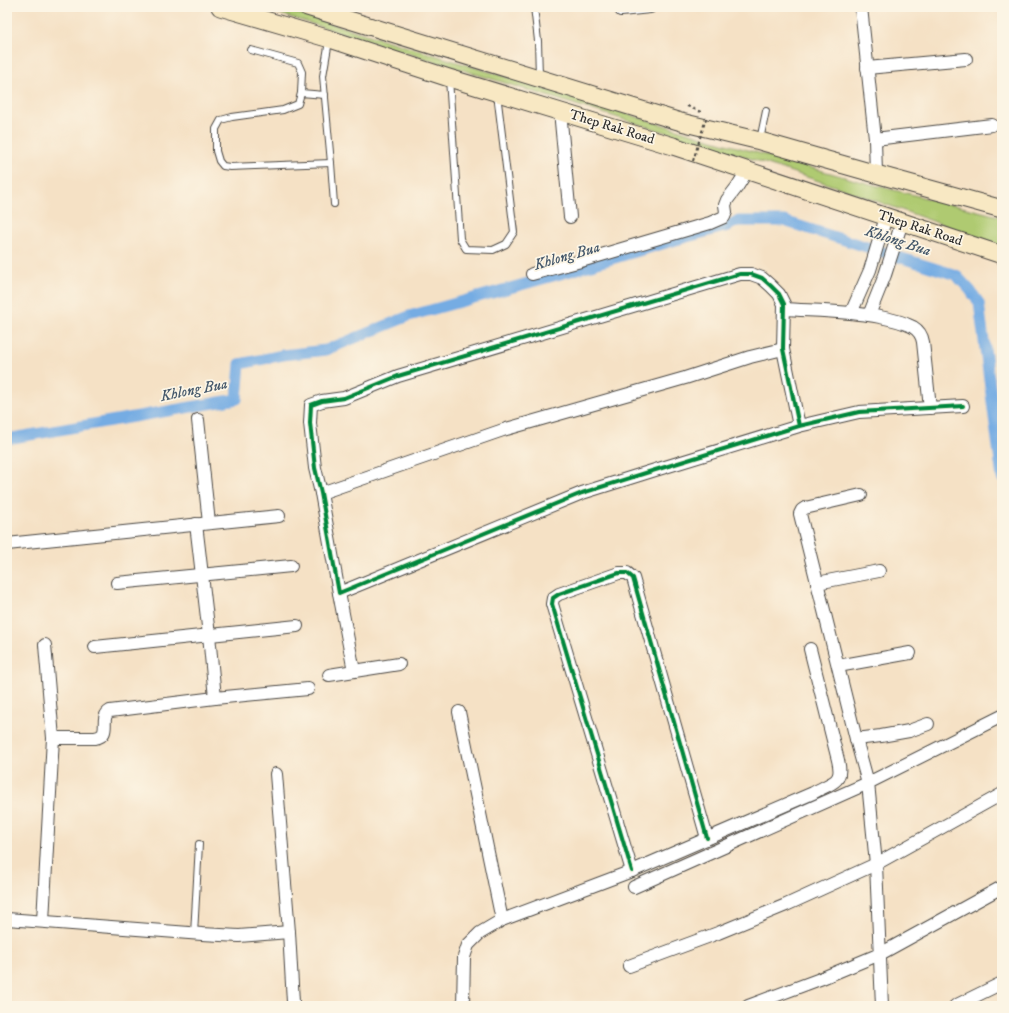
<svg xmlns="http://www.w3.org/2000/svg" width="1009" height="1013" viewBox="0 0 1009 1013" font-family="'IM FELL DW Pica',serif">
  <style>
    .green { fill: #afca71; stroke: #6d7a4e }
    .lines { fill: none; stroke-linecap: round; stroke-linejoin: round }
    .canal { stroke: #74ace3; stroke-width: 11 }
    .service-casing { stroke: #494642; stroke-width: 8 }
    .minor-casing { stroke: #494642; stroke-width: 14 }
    .secondary-casing { stroke: #494642; stroke-width: 19 }
    .path { stroke: #494642; stroke-width: 2; stroke-dasharray: 3 3; stroke-linecap: butt }
    .service { stroke: #fff; stroke-width: 6 }
    .minor { stroke: #fff; stroke-width: 12 }
    .secondary { stroke: #f8e8c3; stroke-width: 17 }
    .path-bridge { stroke: #494642; stroke-width: 2; stroke-dasharray: 3 3; stroke-linecap: butt }
    .cycleway-casing { stroke: #fcf5e5; stroke-width: 6 }
    .cycleway { stroke: #00873e; stroke-width: 4 }
    .labels { text-anchor: middle; dominant-baseline: central; stroke-width: 3.5; stroke-linejoin: round; paint-order: stroke }
    .street-label { font-size: 14px; fill: #2b2b2b; stroke: #fcf5e5 }
    .water-label { font-size: 15px; font-style: italic; fill: #45586b; stroke: #fcf5e5 }
  </style>
  <rect width="100%" height="100%" fill="#fcf5e5"/>
  <filter id="ink" filterUnits="userSpaceOnUse"><feTurbulence type="fractalNoise" baseFrequency=".025" numOctaves="2"/><feDisplacementMap in="SourceGraphic" scale="8" xChannelSelector="R" yChannelSelector="G"/><feConvolveMatrix kernelMatrix="1 2 1 2 8 2 1 2 1" color-interpolation-filters="sRGB"/></filter>
  <filter id="wash" filterUnits="userSpaceOnUse"><feTurbulence type="fractalNoise" baseFrequency=".012" numOctaves="4" result="noise"/><feDisplacementMap in="SourceGraphic" scale="16" xChannelSelector="R" yChannelSelector="G"/><feGaussianBlur stdDeviation="0.9" result="paint"/><feColorMatrix in="noise" values="0 0 0 0 0 0 0 0 0 0 0 0 0 0 0 0 0 1.4 0 .05"/><feComposite in="paint" operator="in"/></filter>
  <g filter="url(#wash)">
    <rect width="100%" height="100%" fill="#f5e1c5"/>
    <path class="green" d="M257 7H277L719 142 866 183 1002 217V246L843 189 743 156Z"/>
    <g class="lines">
      <path class="canal" d="M7 439 237 399 240 364 283 355 326 350 409 316 564 273 676 240 728 226 737 221H784L956 275 970 290 979 303 1002 478"/>
    </g>
  </g>
  <g filter="url(#ink)">
    <g class="lines">
      <g class="service-casing">
        <g id="service">
          <path d="M534 7 538 41 539 76"/>
          <path d="M329 41 323 76 331 163 334 204"/>
          <path d="M251 50 298 63 302 72 301 93"/>
          <path d="M449 79 460 239 466 249 493 250 506 244 514 232 497 94"/>
          <path d="M325 95 301 93 298 104 283 110 232 117 221 120 216 129V151L219 161 223 166 230 167 331 163"/>
          <path d="M760 140 766 111"/>
          <path d="M194 934 199 844"/>
        </g>
      </g>
      <g class="minor-casing">
        <g id="minor">
          <path d="M861 7 875 139 992 125"/>
          <path d="M621 10 650 7"/>
          <path d="M867 68 966 59"/>
          <path d="M560 111 570 217"/>
          <path d="M875 139 876 174"/>
          <path d="M532 274 581 261 710 223 724 217 726 212 725 205 727 200 737 187 747 171"/>
          <path d="M784 309C816 311 849 311 880 317 891 319 903 322 913 327 918 330 922 336 923 342L930 408"/>
          <path d="M851 313 870 270 886 217"/>
          <path d="M869 315 885 275 902 222"/>
          <path d="M198 420 209 523"/>
          <path d="M799 426 783 349 784 304 779 294 771 286 762 278 751 274H740L398 376 344 398 322 401 311 405 310 423 315 468 321 493 339 593 582 493 652 471 799 426 859 412 963 406"/>
          <path d="M321 493 503 430 685 378 750 357 783 349"/>
          <path d="M861 495 805 508 802 510 800 514 856 739 868 783 876 864 882 1006"/>
          <path d="M196 524 209 635 215 698"/>
          <path d="M7 544 279 516"/>
          <path d="M117 583 291 566"/>
          <path d="M817 583 879 571"/>
          <path d="M339 593 354 671"/>
          <path d="M95 647 297 626"/>
          <path d="M838 666 910 653"/>
          <path d="M329 675 399 664"/>
          <path d="M459 712 502 920"/>
          <path d="M53 738H95C113 735 98 718 110 711L215 698 308 689"/>
          <path d="M856 739 881 736 909 731 928 724"/>
          <path d="M276 774 289 932 293 1002"/>
          <path d="M632 871 552 604 553 598 559 594 619 573H627L633 578 707 838"/>
          <path d="M634 887 868 783 1002 716"/>
          <path d="M7 919 202 934 239 936 289 932"/>
          <path d="M43 921 53 738 45 645"/>
          <path d="M629 966 718 933 786 905 876 864 1002 794"/>
          <path d="M463 1006 464 957 468 945 480 933 502 920 632 871 813 793C819 789 836 783 838 777 841 772 839 765 838 760L810 649"/>
          <path d="M748 1006 820 979 880 954 1002 887"/>
          <path d="M955 1006 1002 983"/>
        </g>
      </g>
      <g class="secondary-casing">
        <g id="secondary">
          <path d="M220 7 330 39 449 78 673 146 1002 255"/>
          <path d="M307 7 681 122 760 141 876 174 1002 209"/>
        </g>
      </g>
      <path class="path" d="M687 106 701 112"/>
      <use href="#service" class="service"/>
      <use href="#minor" class="minor"/>
      <use href="#secondary" class="secondary"/>
      <path class="path-bridge" d="M693 161 707 115"/>
      <g class="cycleway-casing">
        <g id="cycleway">
          <path d="M799 426 783 349 784 304 779 294 771 286 762 278 751 274H740L398 376 344 398 322 401 311 405 310 423 315 468 321 493 339 593 582 493 652 471 799 426 859 412 963 406"/>
          <path d="M632 871 552 604 553 598 559 594 619 573H627L633 578 707 838"/>
        </g>
      </g>
      <use href="#cycleway" class="cycleway"/>
    </g>
  </g>
  <g class="labels">
    <g class="street-label">
      <text transform="translate(612 127) rotate(17)">Thep Rak Road</text>
      <text transform="translate(920 228) rotate(18)">Thep Rak Road</text>
    </g>
    <g class="water-label">
      <text transform="translate(898 241) rotate(18)">Khlong Bua</text>
      <text transform="translate(567 256) rotate(-16)">Khlong Bua</text>
      <text transform="translate(194 390) rotate(-11)">Khlong Bua</text>
    </g>
  </g>
  <rect width="1009" height="1013" fill="none" stroke="#fcf5e5" stroke-width="24"/>
</svg>
